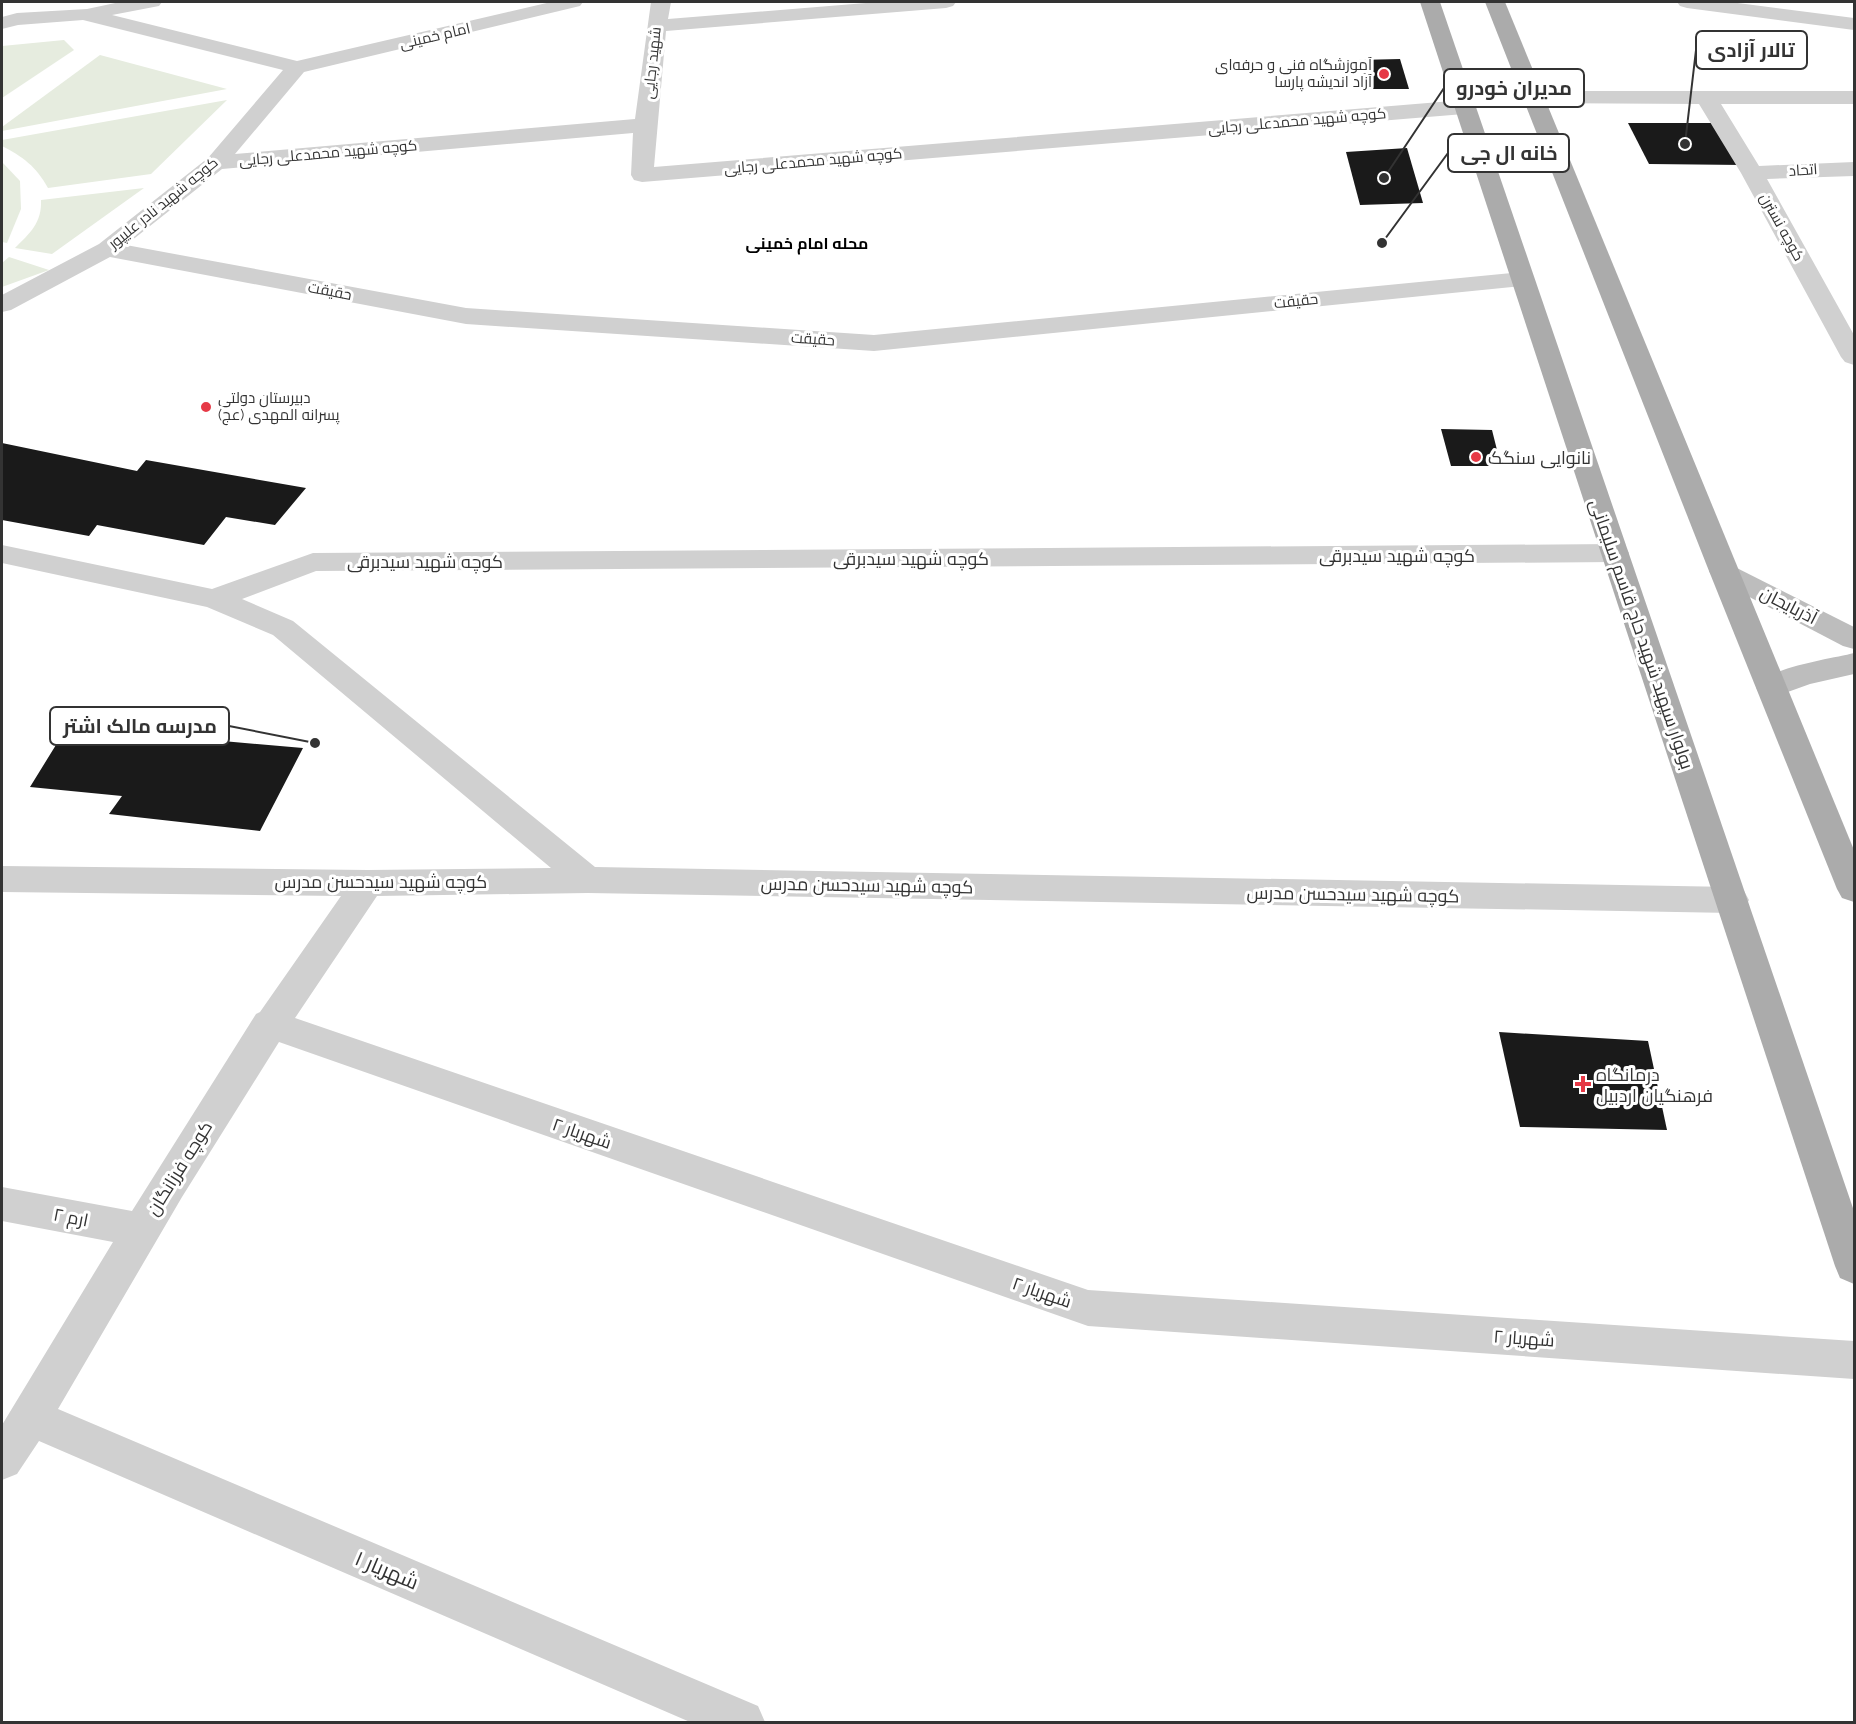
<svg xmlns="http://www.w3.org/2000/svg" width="1856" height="1724" viewBox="0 0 1856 1724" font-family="Raleway,Cairo,sans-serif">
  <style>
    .green { fill: #e6ecdf }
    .building { fill: #1a1a1a }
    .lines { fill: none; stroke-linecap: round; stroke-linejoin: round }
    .street { fill: #d0d0d0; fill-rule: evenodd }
    .secondary { fill: #bdbdbd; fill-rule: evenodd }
    .primary { fill: #ababab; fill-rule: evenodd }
    .poi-dot { fill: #e63946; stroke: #fff; stroke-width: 2 }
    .labels { text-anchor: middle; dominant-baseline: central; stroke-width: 6; stroke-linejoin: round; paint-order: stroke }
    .far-street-label { font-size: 15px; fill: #333; stroke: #fff }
    .far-poi-label { font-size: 15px; fill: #333; stroke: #fff; text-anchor: end }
    .far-neighbourhood-label { font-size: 16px; font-weight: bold; fill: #000; stroke: #fff }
    .poi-label { font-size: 18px; fill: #333; stroke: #fff; text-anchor: start }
    .street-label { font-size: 18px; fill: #333; stroke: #fff }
    .near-street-label { font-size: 21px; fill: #333; stroke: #fff }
    .leader { fill: none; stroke: #333; stroke-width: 2 }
    .callout-dot { fill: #333; stroke: #fff; stroke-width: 2 }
    .callout { fill: #fff; stroke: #333; stroke-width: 2 }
    .callout-label { font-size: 20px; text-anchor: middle; font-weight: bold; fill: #333 }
  </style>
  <rect width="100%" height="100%" fill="#fff"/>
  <g class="green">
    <path d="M64 40 74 50 2 98V46Z"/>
    <path d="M100 55 227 89 2 131V127Z"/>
    <path d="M227 100 151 174 48 188C36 166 23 157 2 146V140Z"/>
    <path d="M2 162 20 181 21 209 7 243 2 242Z"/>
    <path d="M144 188 52 254 15 248C30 233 42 223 41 200Z"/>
    <path d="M9 257 49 270 2 287V263Z"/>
  </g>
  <g class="building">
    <path d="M1400 59 1409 89H1368L1358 60Z"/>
    <path d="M1628 123H1721L1743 165 1649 164Z"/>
    <path d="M1407 148 1423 203 1360 205 1346 152Z"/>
    <path d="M1441 429 1492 430 1501 466H1451Z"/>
    <path d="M2 443 137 471 146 460 306 488 275 525 226 517 204 545 97 525 89 536 2 520Z"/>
    <path d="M80 706 201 717 189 738 303 748 260 831 109 814 122 796 30 787Z"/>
    <path d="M1499 1032 1648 1041 1667 1130 1520 1127Z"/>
  </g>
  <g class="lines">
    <g class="street">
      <path d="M120 2H162L159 6 112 15 297 61 551 2H583L580 6 304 72 235 154 635 119 651 2H671L668 19 878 2H956L953 6 946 8 666 31 654 167 1464 100 1472 102 1475 107 1472 112 1464 114 642 182 634 180 631 175 633 133 222 169 126 245 466 308 874 335 1522 272 1531 274 1534 279 1531 284 1522 286 874 351 466 324 110 257 11 310 2 312V295L99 244 208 158 283 70 83 20 18 25 2 29V17L17 13 87 9Z"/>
      <path d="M1677 2H1730L1854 18V30L1687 8 1680 6Z"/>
      <path d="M1535 91H1854V104H1721L1759 166 1854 162V176L1767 179 1854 335V365L1845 362 1841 357 1741 173 1699 104 1527 103 1524 98 1527 93Z"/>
      <path d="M1615 544 1625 546 1629 553 1625 560 1615 562 316 571 242 599 293 621 595 867 1732 887 1744 891 1749 900 1744 909 1732 913 588 893 377 896 295 1018 1088 1290 1854 1341V1379L1088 1326 279 1042 182 1197 58 1409 758 1706 765 1722H690L39 1441 17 1474 2 1480V1425L113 1242 2 1221V1187L132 1211 256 1014 260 1012 341 896 2 892V866L368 870 551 868 273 635 207 607 2 563V545L212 589 313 553Z"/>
    </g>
    <g class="secondary">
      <path d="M1723 561 1854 627V649L1843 646 1713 578 1709 571 1713 564Z"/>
      <path d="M1854 653V674L1810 684 1771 698 1760 695 1756 687C1768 667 1831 659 1854 653Z"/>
    </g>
    <g class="primary">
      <path d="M1420 2H1440L1854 1211V1284L1840 1278 1835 1266Z"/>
      <path d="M1485 2H1505L1854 850V902L1842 898 1837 889 1709 571Z"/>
    </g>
  </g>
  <g class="poi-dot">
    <circle cx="1384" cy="74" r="6"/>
    <circle cx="206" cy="407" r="6"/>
    <circle cx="1476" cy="457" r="6"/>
    <path d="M1580 1075h6v6h6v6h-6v6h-6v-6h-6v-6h6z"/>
  </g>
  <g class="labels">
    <g class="far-street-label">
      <text transform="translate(435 36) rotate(-13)">امام خمینی</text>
      <text transform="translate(652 63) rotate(-84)">شهید رجایی</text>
      <text transform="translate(1297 121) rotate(-5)">کوچه شهید محمدعلی رجایی</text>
      <text transform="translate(328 153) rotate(-5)">کوچه شهید محمدعلی رجایی</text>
      <text transform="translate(813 161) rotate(-5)">کوچه شهید محمدعلی رجایی</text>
      <text transform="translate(1803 170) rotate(-4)">اتحاد</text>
      <text transform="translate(163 203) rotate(-39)">کوچه شهید نادر علیپور</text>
      <text transform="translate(1782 227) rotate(61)">کوچه نسترن</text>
      <text transform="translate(330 291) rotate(11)">حقیقت</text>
      <text transform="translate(1296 301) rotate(-6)">حقیقت</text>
      <text transform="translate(813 339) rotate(4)">حقیقت</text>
    </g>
    <g class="far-poi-label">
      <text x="1372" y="65">آموزشگاه فنی و حرفه‌ای<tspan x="1372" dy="17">آزاد اندیشه پارسا</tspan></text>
      <text x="218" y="398" text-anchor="start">دبیرستان دولتی<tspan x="218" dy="17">پسرانه المهدی (عج)</tspan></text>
    </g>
    <g class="far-neighbourhood-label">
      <text x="807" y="243">محله امام خمینی</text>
    </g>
    <g class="poi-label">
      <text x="1488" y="457">نانوایی سنگک</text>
      <text x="1596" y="1074">درمانگاه<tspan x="1596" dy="21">فرهنگیان اردبیل</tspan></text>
    </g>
    <g class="street-label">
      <text x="1397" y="555">کوچه شهید سیدبرقی</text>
      <text x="911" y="558">کوچه شهید سیدبرقی</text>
      <text x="425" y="561">کوچه شهید سیدبرقی</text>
      <text transform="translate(1789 605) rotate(27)">آذربایجان</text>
      <text transform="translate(1642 634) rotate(71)">بولوار سپهبد شهید حاج قاسم سلیمانی</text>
      <text x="381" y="881">کوچه شهید سیدحسن مدرس</text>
      <text transform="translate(867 885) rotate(1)">کوچه شهید سیدحسن مدرس</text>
      <text transform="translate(1353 894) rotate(1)">کوچه شهید سیدحسن مدرس</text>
      <text transform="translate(582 1133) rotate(19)">شهریار ۲</text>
      <text transform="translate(179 1168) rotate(-58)">کوچه فرزانگان</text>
      <text transform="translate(71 1217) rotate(11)">ارم ۲</text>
      <text transform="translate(1042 1292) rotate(19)">شهریار ۲</text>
      <text transform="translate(1524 1338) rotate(4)">شهریار ۲</text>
    </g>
    <g class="near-street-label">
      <text transform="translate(387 1570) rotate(23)">شهریار ۱</text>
    </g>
  </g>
  <path class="leader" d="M1685 144L1696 50M1384 178L1444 88M1382 243L1448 153M315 743L229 726"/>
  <g class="callout-dot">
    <circle cx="1685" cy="144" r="6"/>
    <circle cx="1384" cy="178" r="6"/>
    <circle cx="1382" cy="243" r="6"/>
    <circle cx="315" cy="743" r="6"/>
  </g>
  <g class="callout">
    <rect x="1696" y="31" width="111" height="38" rx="6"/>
    <rect x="1444" y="69" width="140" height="38" rx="6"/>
    <rect x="1448" y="134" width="121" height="38" rx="6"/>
    <rect x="50" y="707" width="179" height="38" rx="6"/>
  </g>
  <g class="callout-label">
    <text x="1751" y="57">تالار آزادی</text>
    <text x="1514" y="95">مدیران خودرو</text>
    <text x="1509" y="160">خانه ال جی</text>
    <text x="140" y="733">مدرسه مالک اشتر</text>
  </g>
  <rect width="1856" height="1724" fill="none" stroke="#333333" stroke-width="6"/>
</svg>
